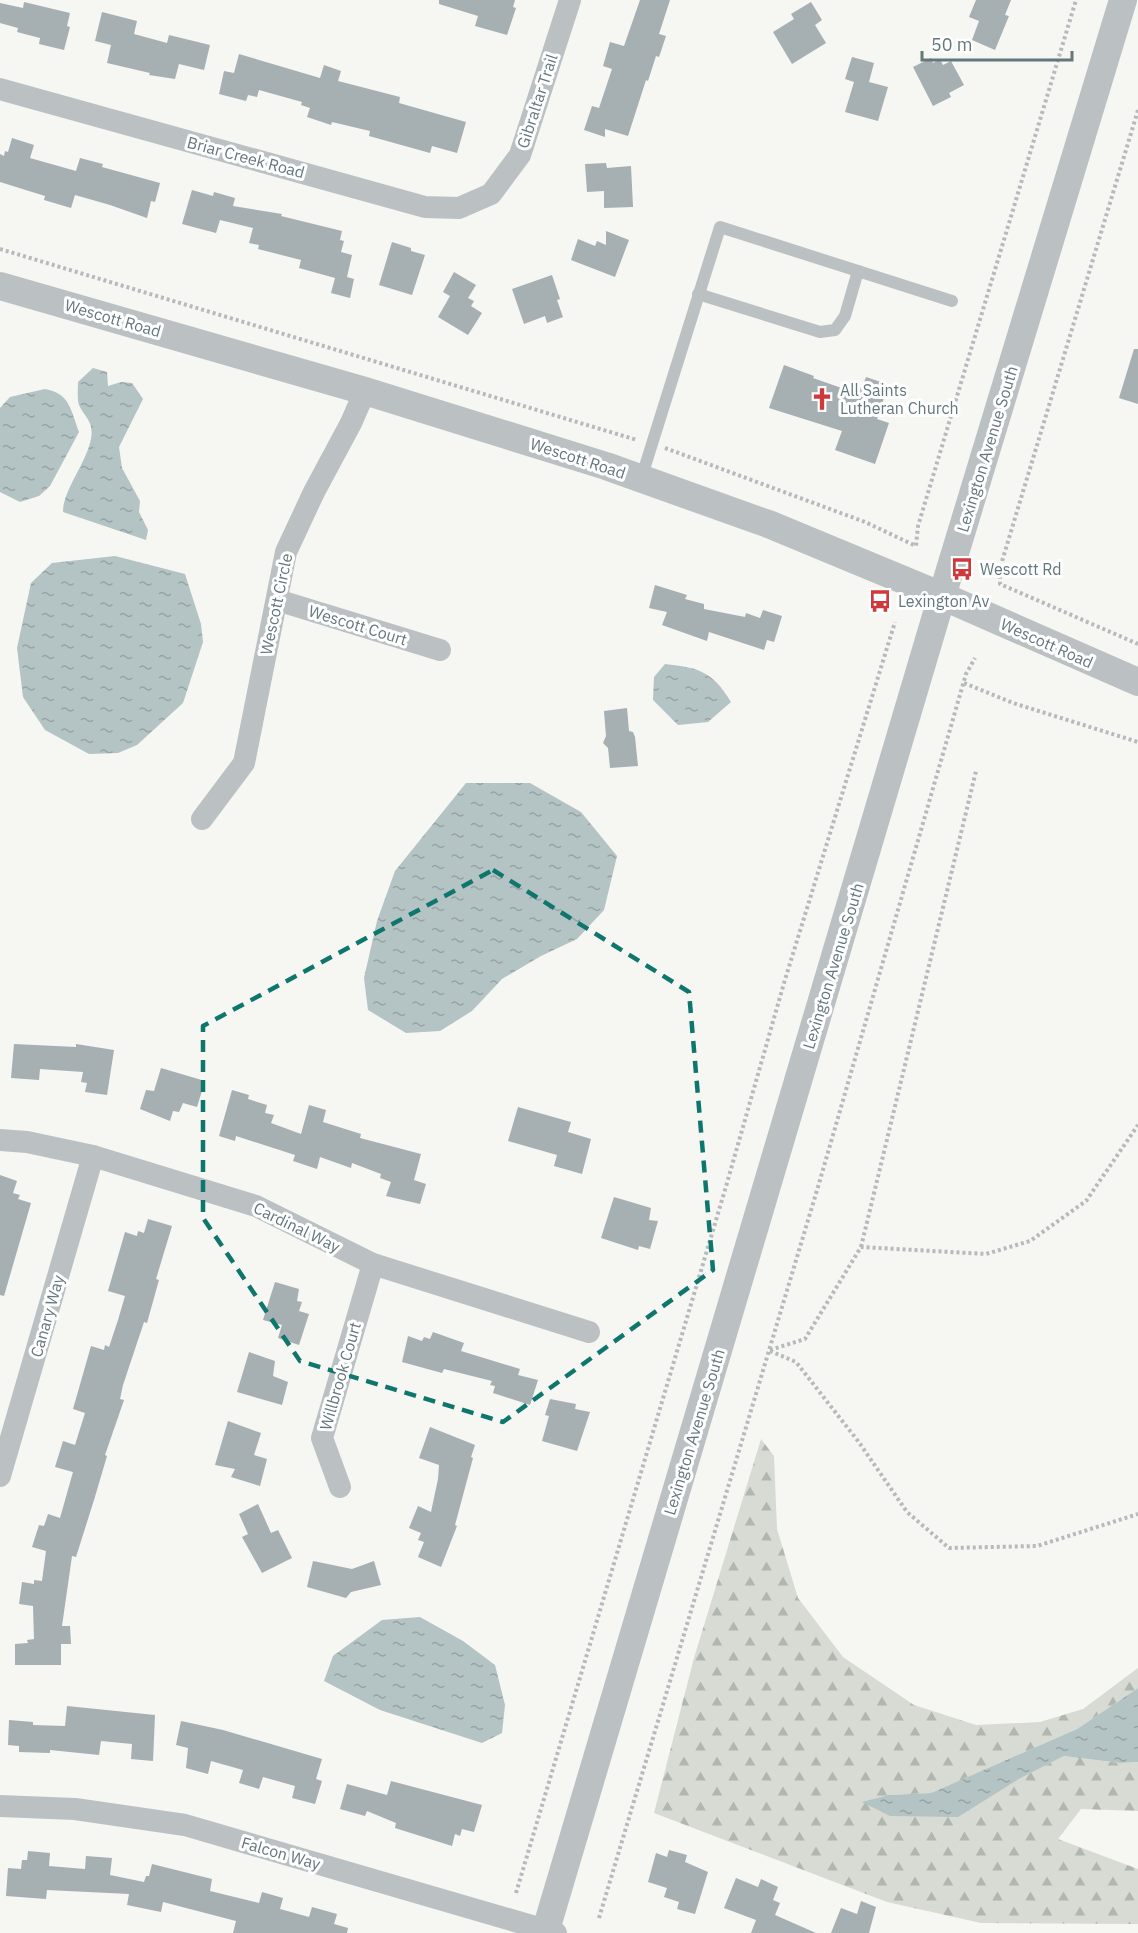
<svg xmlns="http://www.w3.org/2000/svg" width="1138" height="1933" viewBox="0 0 1138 1933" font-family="'IBM Plex Sans',sans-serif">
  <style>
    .forest { fill: url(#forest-firs) }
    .water { fill: url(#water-ripples) }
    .building { fill: #a6afb2 }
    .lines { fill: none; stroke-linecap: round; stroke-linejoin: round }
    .path { stroke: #b6babc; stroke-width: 4; stroke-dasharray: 3 3; stroke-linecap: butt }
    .service { stroke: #bbc1c3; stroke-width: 12 }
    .minor { stroke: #bbc1c3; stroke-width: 22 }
    .tertiary { stroke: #bbc1c3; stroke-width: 28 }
    .marked { fill: none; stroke: #0f766e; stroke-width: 4.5; stroke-dasharray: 12 8; stroke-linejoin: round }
    .labels { text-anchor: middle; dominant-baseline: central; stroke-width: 6; stroke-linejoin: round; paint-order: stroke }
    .street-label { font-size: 16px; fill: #64777b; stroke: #fff }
    .poi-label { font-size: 16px; fill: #64777b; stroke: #fff; text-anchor: start }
  </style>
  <defs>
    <pattern id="forest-firs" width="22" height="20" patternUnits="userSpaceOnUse" patternTransform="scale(1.5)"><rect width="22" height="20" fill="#d7dbd3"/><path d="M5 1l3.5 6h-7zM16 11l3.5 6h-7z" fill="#b2b6b0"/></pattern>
    <pattern id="water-ripples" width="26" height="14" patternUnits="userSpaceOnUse" patternTransform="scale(1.5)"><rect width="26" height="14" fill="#b4c3c4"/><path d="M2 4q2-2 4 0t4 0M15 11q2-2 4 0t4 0" fill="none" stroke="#96a3a4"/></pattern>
  </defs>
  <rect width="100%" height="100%" fill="#f6f6f3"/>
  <path class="forest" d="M761 1439 774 1456 777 1529 798 1598 843 1657 914 1705 976 1725 1040 1722 1083 1709 1138 1668V1688L1077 1729 931 1793 889 1795 890 1816 1019 1779 1064 1756 1120 1763 1138 1762V1811L1081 1809 1058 1839 1138 1869V1924L981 1923 887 1902 654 1813 694 1658Z"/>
  <g class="water">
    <path d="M93 368 107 372 108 386 121 382 132 383 143 399 119 447 122 468 140 501 139 512 148 530 146 540 63 512C63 490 86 464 91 439 94 421 85 418 79 405 77 399 78 389 78 382Z"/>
    <path d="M45 389C70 393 71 411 79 432L50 486 39 496 20 502 0 492V408L10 397Z"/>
    <path d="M115 556 185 574 201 624 203 642 183 703 137 745 118 753 89 754 45 730 23 697 17 648 31 583 52 563Z"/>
    <path d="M665 664C699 668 712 671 731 702L708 722 678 725 653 700 654 677Z"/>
    <path d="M466 783H530L581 812 617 856 604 910 577 939 541 956 502 979 472 1011 440 1031 406 1033 368 1010 364 978 377 921 395 871Z"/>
    <path d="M420 1617 463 1641 495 1665 505 1705 502 1733 482 1743 380 1710 324 1681 333 1656 382 1620Z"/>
    <path d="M1138 1688V1762L1120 1763 1064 1756 1019 1779 958 1817 890 1816 862 1802 889 1795 931 1793 1077 1729Z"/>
  </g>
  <g class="building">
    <path d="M439 0H515L513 7 516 8 507 35 475 26 478 16 439 4Z"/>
    <path d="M640 0H670L659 34 666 36 659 57 656 56 648 81 646 80 628 136 605 129V137L584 130 592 106 599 108 612 69 603 66 610 42 624 46Z"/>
    <path d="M976 0H1011L1005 15 1009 16 995 50 972 40 979 21 969 17Z"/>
    <path d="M24 2 70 13 67 26 70 27 64 50 39 44 40 38 17 32 18 28 0 23V3L23 8Z"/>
    <path d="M811 2 822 20 815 25 826 43 792 64 773 32 794 19 791 14Z"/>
    <path d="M102 12 137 21 134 34 167 43 169 35 210 45 204 70 179 64 175 79 149 75 150 73 107 63 111 45 95 41Z"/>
    <path d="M239 54 320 78 324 65 341 71 338 81 400 97 399 103 466 122 457 153 432 146 430 153 369 136 370 131 332 122 331 125 307 117 310 108 301 105 302 102 259 90 257 97 248 95 246 101 219 94 224 71 234 73Z"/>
    <path d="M852 57 874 63 869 82 888 87 878 121 845 112 854 82 845 79Z"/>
    <path d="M931 58 933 63 940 59 943 65 951 61 964 85 949 93 951 97 933 106 913 67Z"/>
    <path d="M12 138 34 145 30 158 76 171 80 158 103 164 102 167 160 183 155 202 151 201 147 218 110 205 75 195 71 208 44 200 45 196 0 182V154L4 156 5 151 8 152Z"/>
    <path d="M606 163 607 168 631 166 633 207 604 208V191L587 192 585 164Z"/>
    <path d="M192 190 213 196 214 192 235 198 233 206 282 214 281 216 342 231 340 240 344 241 341 252 352 255 347 277 354 279 350 298 331 293 335 278 299 268 301 260 258 249 259 245 249 243 253 228 220 220 216 233 182 224Z"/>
    <path d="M606 231 629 240 615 277 571 260 578 239 595 246 597 241 606 245Z"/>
    <path d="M392 242 411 248V251L425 255 412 295 379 285Z"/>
    <path d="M454 272 476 285 468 298 474 301 471 306 482 313 468 335 438 317 450 296 443 292Z"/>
    <path d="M552 275 560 299 557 300 563 317 547 323 545 316 524 324 512 289Z"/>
    <path d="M1134 349H1138V404L1119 398Z"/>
    <path d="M784 365 814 376 813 378 853 392 855 386 862 388 866 377 881 382 878 393 885 395 877 419 889 423 875 464 835 450 842 431 769 408Z"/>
    <path d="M655 585 687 595 685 599 704 604V609L745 617 746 613 760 618 763 610 782 616 774 642 767 640 764 650 709 632 707 641 662 625 667 612 649 608Z"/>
    <path d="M627 708 629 731 633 732 635 737 638 766 610 768 608 748 603 743 606 736 604 711Z"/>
    <path d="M14 1044 76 1047V1044L114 1050 107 1095 85 1092 87 1083 81 1082 83 1072 40 1069 39 1080 11 1078Z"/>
    <path d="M161 1068 205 1081 197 1107 183 1103 179 1112 173 1111 170 1121 140 1109 146 1090 154 1091Z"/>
    <path d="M232 1090 249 1095 248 1099 267 1105 265 1113 274 1115 271 1123 301 1134 309 1105 326 1110 323 1122 361 1134 360 1138 421 1154 414 1180 426 1184 420 1204 386 1196 391 1182 380 1178 381 1174 352 1163 351 1168 320 1157 317 1169 293 1161 295 1155 236 1136 235 1141 219 1136Z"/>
    <path d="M518 1107 571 1122 568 1132 591 1139 582 1174 554 1166 557 1155 508 1141Z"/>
    <path d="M0 1175 17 1181 13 1193 20 1195 18 1199 31 1203 4 1296 0 1295Z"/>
    <path d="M614 1197 651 1208 649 1220 658 1221 650 1249 639 1246 638 1250 601 1238Z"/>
    <path d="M148 1219 172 1226 156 1279 159 1280 147 1323 144 1322 123 1385 120 1399 124 1400 105 1455 107 1456 94 1500 76 1557 72 1556 62 1626H70L71 1644H61V1665H15V1644L28 1643 27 1640 34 1639 33 1606 19 1604 22 1582 34 1584V1580L42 1581 46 1551 32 1547 39 1525 44 1526 48 1514 60 1518 73 1472 55 1467 63 1441 75 1445 85 1413 73 1409 91 1346 104 1350 105 1345 109 1347 118 1320 125 1296 108 1291 125 1232 137 1236 138 1231 144 1233Z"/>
    <path d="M275 1282 299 1289 297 1301 302 1302 299 1311 309 1314 299 1345 278 1338 282 1325 263 1320Z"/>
    <path d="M433 1332 464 1343 461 1351 520 1369 518 1375 538 1380 530 1405 493 1393 495 1386 490 1385 492 1381 444 1369 442 1373 402 1362 408 1336 422 1341 424 1337 430 1339Z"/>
    <path d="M249 1352 275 1361 273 1376 288 1382 282 1405 237 1392Z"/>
    <path d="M550 1399 576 1404 575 1409 590 1412 577 1451 542 1441 549 1416 545 1415Z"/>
    <path d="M228 1421 261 1433 254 1455 267 1459 260 1486 231 1477 235 1469 215 1465Z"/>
    <path d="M430 1427 475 1445 471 1457 473 1458 455 1525 457 1526 441 1567 418 1557 424 1542 418 1540 421 1533 409 1528 418 1506 431 1512 438 1479 439 1465 419 1458Z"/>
    <path d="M258 1504 271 1533 278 1530 292 1558 262 1573 242 1537 248 1534 239 1514Z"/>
    <path d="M313 1561 352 1569 374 1561 381 1585 351 1592 346 1598 307 1587Z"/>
    <path d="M67 1706 155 1715 153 1761 131 1759 132 1744 101 1741 99 1755 50 1750V1753L19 1752V1746L8 1745 9 1720 33 1722V1725L65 1726Z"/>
    <path d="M181 1721 223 1730 322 1759 316 1779 322 1781 315 1804 292 1798 295 1786 263 1777 259 1789 239 1783 243 1770 211 1761 208 1774 186 1768 188 1748 176 1745Z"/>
    <path d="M391 1781 482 1805 474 1832 462 1829 460 1836 455 1834 452 1846 395 1828 396 1823 367 1811 365 1816 340 1809 347 1784 387 1795Z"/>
    <path d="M669 1850 687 1855 685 1862 708 1872 695 1914 677 1909 679 1902 664 1897 667 1888 648 1882 656 1853 667 1857Z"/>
    <path d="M28 1851 50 1853 49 1866 85 1869 86 1856 112 1858 110 1875 144 1882 146 1876H149L152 1864 212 1879 210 1891 259 1903 262 1892 283 1898 280 1909 309 1917 312 1907 337 1914 334 1924 348 1928 347 1933H233L236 1921 163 1902 161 1912 127 1905 129 1894 47 1890 46 1899 6 1896 8 1868 21 1869 22 1860H27Z"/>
    <path d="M736 1878 758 1887 761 1879 778 1887 773 1900 780 1903 775 1915 816 1933H751L756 1920 724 1908Z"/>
    <path d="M861 1901 876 1907 869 1933H831L841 1908 857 1914Z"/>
  </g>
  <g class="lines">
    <g class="path">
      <path d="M1138 110 1000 568V584L1138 644"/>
      <path d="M0 249 637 440"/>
      <path d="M665 448 865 522 916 546 918 526 1076 0"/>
      <path d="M964 683 1013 703 1138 742"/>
      <path d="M861 1247 976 771"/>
      <path d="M770 1350 805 1339 861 1247 986 1254 1030 1241 1086 1201 1138 1125"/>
      <path d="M770 1351 796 1362 858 1441 907 1512 949 1548 1037 1546 1138 1514"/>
      <path d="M516 1893 727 1183 784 983 895 622"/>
      <path d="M599 1918 818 1187 966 674 975 658"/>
    </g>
    <g class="service">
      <path d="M698 294 820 332 835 330 845 316 858 271"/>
      <path d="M641 479 720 227 952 301"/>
    </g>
    <g class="minor">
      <path d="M0 89 425 207 459 208 491 194 520 155 570 0"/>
      <path d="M277 600 440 650"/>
      <path d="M202 819 244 763 286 552 314 492 351 423 365 391"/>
      <path d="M0 1140 27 1142 93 1156 256 1206 373 1264 589 1332"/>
      <path d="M0 1476 93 1156"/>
      <path d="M340 1487 322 1438 373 1264"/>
      <path d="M0 1806 75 1809 185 1825 556 1933"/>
    </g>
    <g class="tertiary">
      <path d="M0 286 365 391 606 466 771 525 942 596 1138 682"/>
      <path d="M545 1933 942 596 1123 0"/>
    </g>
  </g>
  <path class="marked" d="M493 870 689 992 713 1270 503 1422 300 1361 203 1218V1026Z"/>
  <defs>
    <g id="church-bare" transform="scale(1.8)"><path d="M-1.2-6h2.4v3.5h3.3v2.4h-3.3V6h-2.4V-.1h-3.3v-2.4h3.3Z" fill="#d0393c" stroke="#fff" stroke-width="2.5" paint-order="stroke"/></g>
    <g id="bus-bare" transform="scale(1.8)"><path d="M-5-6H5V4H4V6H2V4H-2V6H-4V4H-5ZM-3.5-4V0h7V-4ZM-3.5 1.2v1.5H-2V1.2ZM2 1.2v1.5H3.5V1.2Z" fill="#d0393c" stroke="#fff" stroke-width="2.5" paint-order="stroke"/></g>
  </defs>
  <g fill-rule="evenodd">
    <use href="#church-bare" x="822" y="399"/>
    <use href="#bus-bare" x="962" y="569"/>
    <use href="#bus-bare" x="880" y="601"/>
  </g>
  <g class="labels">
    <g class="street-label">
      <text transform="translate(537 101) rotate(-72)">Gibraltar Trail</text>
      <text transform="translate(246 157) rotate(15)">Briar Creek Road</text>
      <text transform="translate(113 318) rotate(16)">Wescott Road</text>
      <text transform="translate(987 449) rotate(-73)">Lexington Avenue South</text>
      <text transform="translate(578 458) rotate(18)">Wescott Road</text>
      <text transform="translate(276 604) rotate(-78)">Wescott Circle</text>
      <text transform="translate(358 625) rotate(17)">Wescott Court</text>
      <text transform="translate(1047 643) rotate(24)">Wescott Road</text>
      <text transform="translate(833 966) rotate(-73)">Lexington Avenue South</text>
      <text transform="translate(297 1227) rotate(26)">Cardinal Way</text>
      <text transform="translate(47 1316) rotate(-74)">Canary Way</text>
      <text transform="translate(340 1376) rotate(-74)">Willbrook Court</text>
      <text transform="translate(694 1432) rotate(-73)">Lexington Avenue South</text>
      <text transform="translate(281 1853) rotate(16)">Falcon Way</text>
    </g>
    <g class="poi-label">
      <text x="840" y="390">All Saints<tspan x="840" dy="18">Lutheran Church</tspan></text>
      <text x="980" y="569">Wescott Rd</text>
      <text x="898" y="601">Lexington Av</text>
    </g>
  </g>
  <path d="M922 51v9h150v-9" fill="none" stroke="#64777b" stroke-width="3"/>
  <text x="931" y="51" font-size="18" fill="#64777b" stroke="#ffffff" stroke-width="4.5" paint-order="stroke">50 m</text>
</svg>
